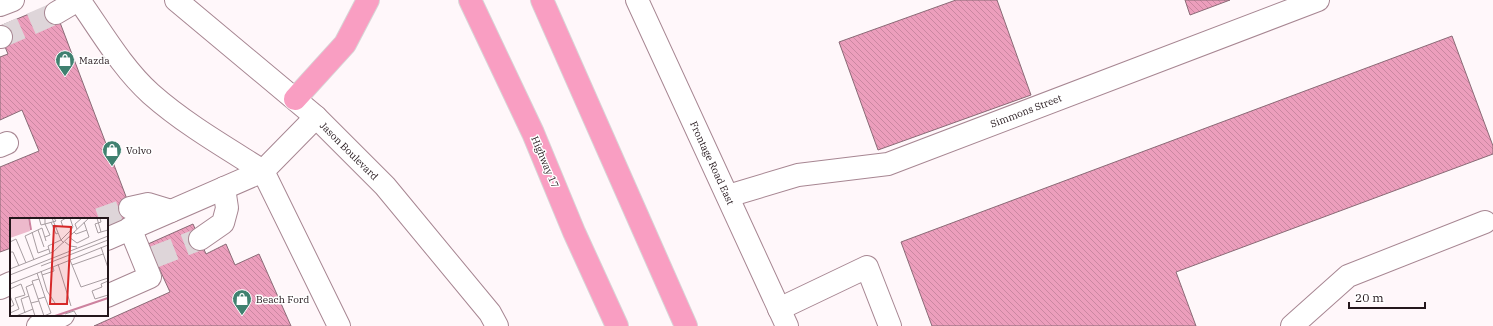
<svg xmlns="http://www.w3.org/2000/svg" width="1493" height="326" viewBox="0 0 1493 326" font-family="'IBM Plex Serif',serif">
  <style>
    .building { fill: url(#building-back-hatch); stroke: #8a6a76 }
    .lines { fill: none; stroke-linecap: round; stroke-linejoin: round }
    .minor-tunnel { stroke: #ded5d9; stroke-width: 22; stroke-dasharray: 22 11; stroke-linecap: butt }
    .minor-casing { stroke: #a78692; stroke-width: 24 }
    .highway-casing { stroke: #d8d5d6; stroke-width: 24 }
    .minor { stroke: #fff; stroke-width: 22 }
    .highway { stroke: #f99ec2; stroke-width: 22 }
    .labels { text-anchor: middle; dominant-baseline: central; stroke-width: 3; stroke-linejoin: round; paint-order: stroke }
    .poi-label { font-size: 10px; fill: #24171c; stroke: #fff; text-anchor: start }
    .street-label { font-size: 10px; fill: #24171c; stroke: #fff }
    .inset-river { fill: none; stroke: #cd829f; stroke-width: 2 }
    .inset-road { fill: none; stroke: #a79da1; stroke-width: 1 }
    .view { fill: #d62828; fill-opacity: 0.15; stroke: #d62828; stroke-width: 2 }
    .inset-edge { fill: none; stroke: #24171c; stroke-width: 2 }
  </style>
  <defs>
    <pattern id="building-back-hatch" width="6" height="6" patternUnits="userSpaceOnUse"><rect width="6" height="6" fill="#ec9ebc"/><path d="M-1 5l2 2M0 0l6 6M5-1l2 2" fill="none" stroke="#ca87a1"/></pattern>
  </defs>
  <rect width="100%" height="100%" fill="#fff7fa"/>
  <g class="building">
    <path d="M956 0H997L1031 95 878 150 839 42Z"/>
    <path d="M1185 0H1230L1190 15Z"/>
    <path d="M53 4 133 215 107 226V219H11V248L0 252V167L39 151 22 110 0 120V57L8 54 0 35V26Z"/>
    <path d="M1452 36 1493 146V154L1176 272 1196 326H932L901 242Z"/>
    <path d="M193 224 206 254 226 244 235 265 259 254 291 326H94L170 292 148 244Z"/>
  </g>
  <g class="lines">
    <g class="minor-tunnel">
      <path d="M1 37 56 13"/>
      <path d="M99 219 130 208"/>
      <path d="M154 257 200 239"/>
    </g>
    <g class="minor-casing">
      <g id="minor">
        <path d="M79 0C101 31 122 68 151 94 185 124 225 147 263 171"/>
        <path d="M176 0 316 117 385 186 490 313 497 326"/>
        <path d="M637 0 787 326"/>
        <path d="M0 5 13 0"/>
        <path d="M56 13 78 0"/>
        <path d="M0 37H1"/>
        <path d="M316 117 263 171 339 326"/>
        <path d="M0 146 7 143"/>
        <path d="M728 196 798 175 888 164 1318 0"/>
        <path d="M130 208 148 204 171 211"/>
        <path d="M107 239 263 171"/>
        <path d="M200 239 223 223 227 208 224 188"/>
        <path d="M0 288 11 283"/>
        <path d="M107 296 150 277 130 228"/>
        <path d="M779 309 867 267 890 326"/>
        <path d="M38 326 63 315"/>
        <path d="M1292 326 1348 276 1485 222"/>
      </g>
    </g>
    <g class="highway-casing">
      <g id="highway">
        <path d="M470 0 533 133 574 232 617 326"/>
        <path d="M542 0 686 326"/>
        <path d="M295 99 345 44 368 0"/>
      </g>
    </g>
    <use href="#minor" class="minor"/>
    <use href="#highway" class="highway"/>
  </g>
  <defs>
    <g id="shop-pin" transform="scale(1)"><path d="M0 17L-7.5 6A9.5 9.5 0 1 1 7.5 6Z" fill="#408170" stroke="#fff"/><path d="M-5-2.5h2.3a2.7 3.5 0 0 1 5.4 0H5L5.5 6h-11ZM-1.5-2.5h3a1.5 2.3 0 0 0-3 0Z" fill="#fff"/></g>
  </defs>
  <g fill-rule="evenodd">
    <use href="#shop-pin" x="65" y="60"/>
    <use href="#shop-pin" x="112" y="150"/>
    <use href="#shop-pin" x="242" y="299"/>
  </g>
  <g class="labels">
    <g class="poi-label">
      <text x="79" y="60">Mazda</text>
      <text x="126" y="150">Volvo</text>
      <text x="256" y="299">Beach Ford</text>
    </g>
    <g class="street-label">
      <text transform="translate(1026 111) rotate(-21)">Simmons Street</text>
      <text transform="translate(349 151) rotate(45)">Jason Boulevard</text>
      <text transform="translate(545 162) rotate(67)">Highway 17</text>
      <text transform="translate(712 163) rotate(65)">Frontage Road East</text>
    </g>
  </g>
  <g transform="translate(10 218)">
    <rect width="98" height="98" fill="#fff7fa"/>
    <path d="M0 0H18L20 13 0 20Z" fill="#edb9cc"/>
    <path class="inset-river" d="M19 0 21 12M45 98 98 80"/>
    <path class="inset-road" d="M29 0 31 7 35 6 40 17 35 19M35 0V6L46 3 44 0M42 0 51 22M60 0 63 9 60 13M87 0 91 14 98 12M90 0 91 4 85 6 88 15 91 14M41 4 46 16 48 15M53 9 51 3 56 0M32 10 36 23M67 11 65 6 72 0M28 12 34 29M22 14 28 35 39 31M64 14 66 16 77 12M59 19 67 25 79 19 74 4M51 22 60 13 62 16M0 24 6 21 16 45M55 24 60 28 67 29M91 29 98 50M0 34H3L9 48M40 35 38 28 51 22 54 25M24 42 15 18 32 10M60 42 71 69 98 60M48 46 61 88M62 47 93 36M31 48 98 22M0 51 43 34 79 0M31 53 37 73 45 85M27 55 35 79 28 81M0 57 98 18M32 57 44 53 43 49M29 61 22 63 34 98 41 95 35 79M98 63 91 66 92 69 82 73 85 81 98 77M0 66 98 27M0 71 11 66 15 77 5 80 9 91 0 95M0 78 4 87 0 89M21 85 16 69 23 66M15 95 11 81 19 78M55 96 64 93 67 98M6 98 23 91M25 98 21 85 29 83"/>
    <path class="view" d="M44 8 61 9 57 86H40Z"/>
    <rect width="98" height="98" class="inset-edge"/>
  </g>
  <path d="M1349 302v6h76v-6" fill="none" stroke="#24171c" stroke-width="2"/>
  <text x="1355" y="302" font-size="12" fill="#24171c" stroke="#ffffff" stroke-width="3" paint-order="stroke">20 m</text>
</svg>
